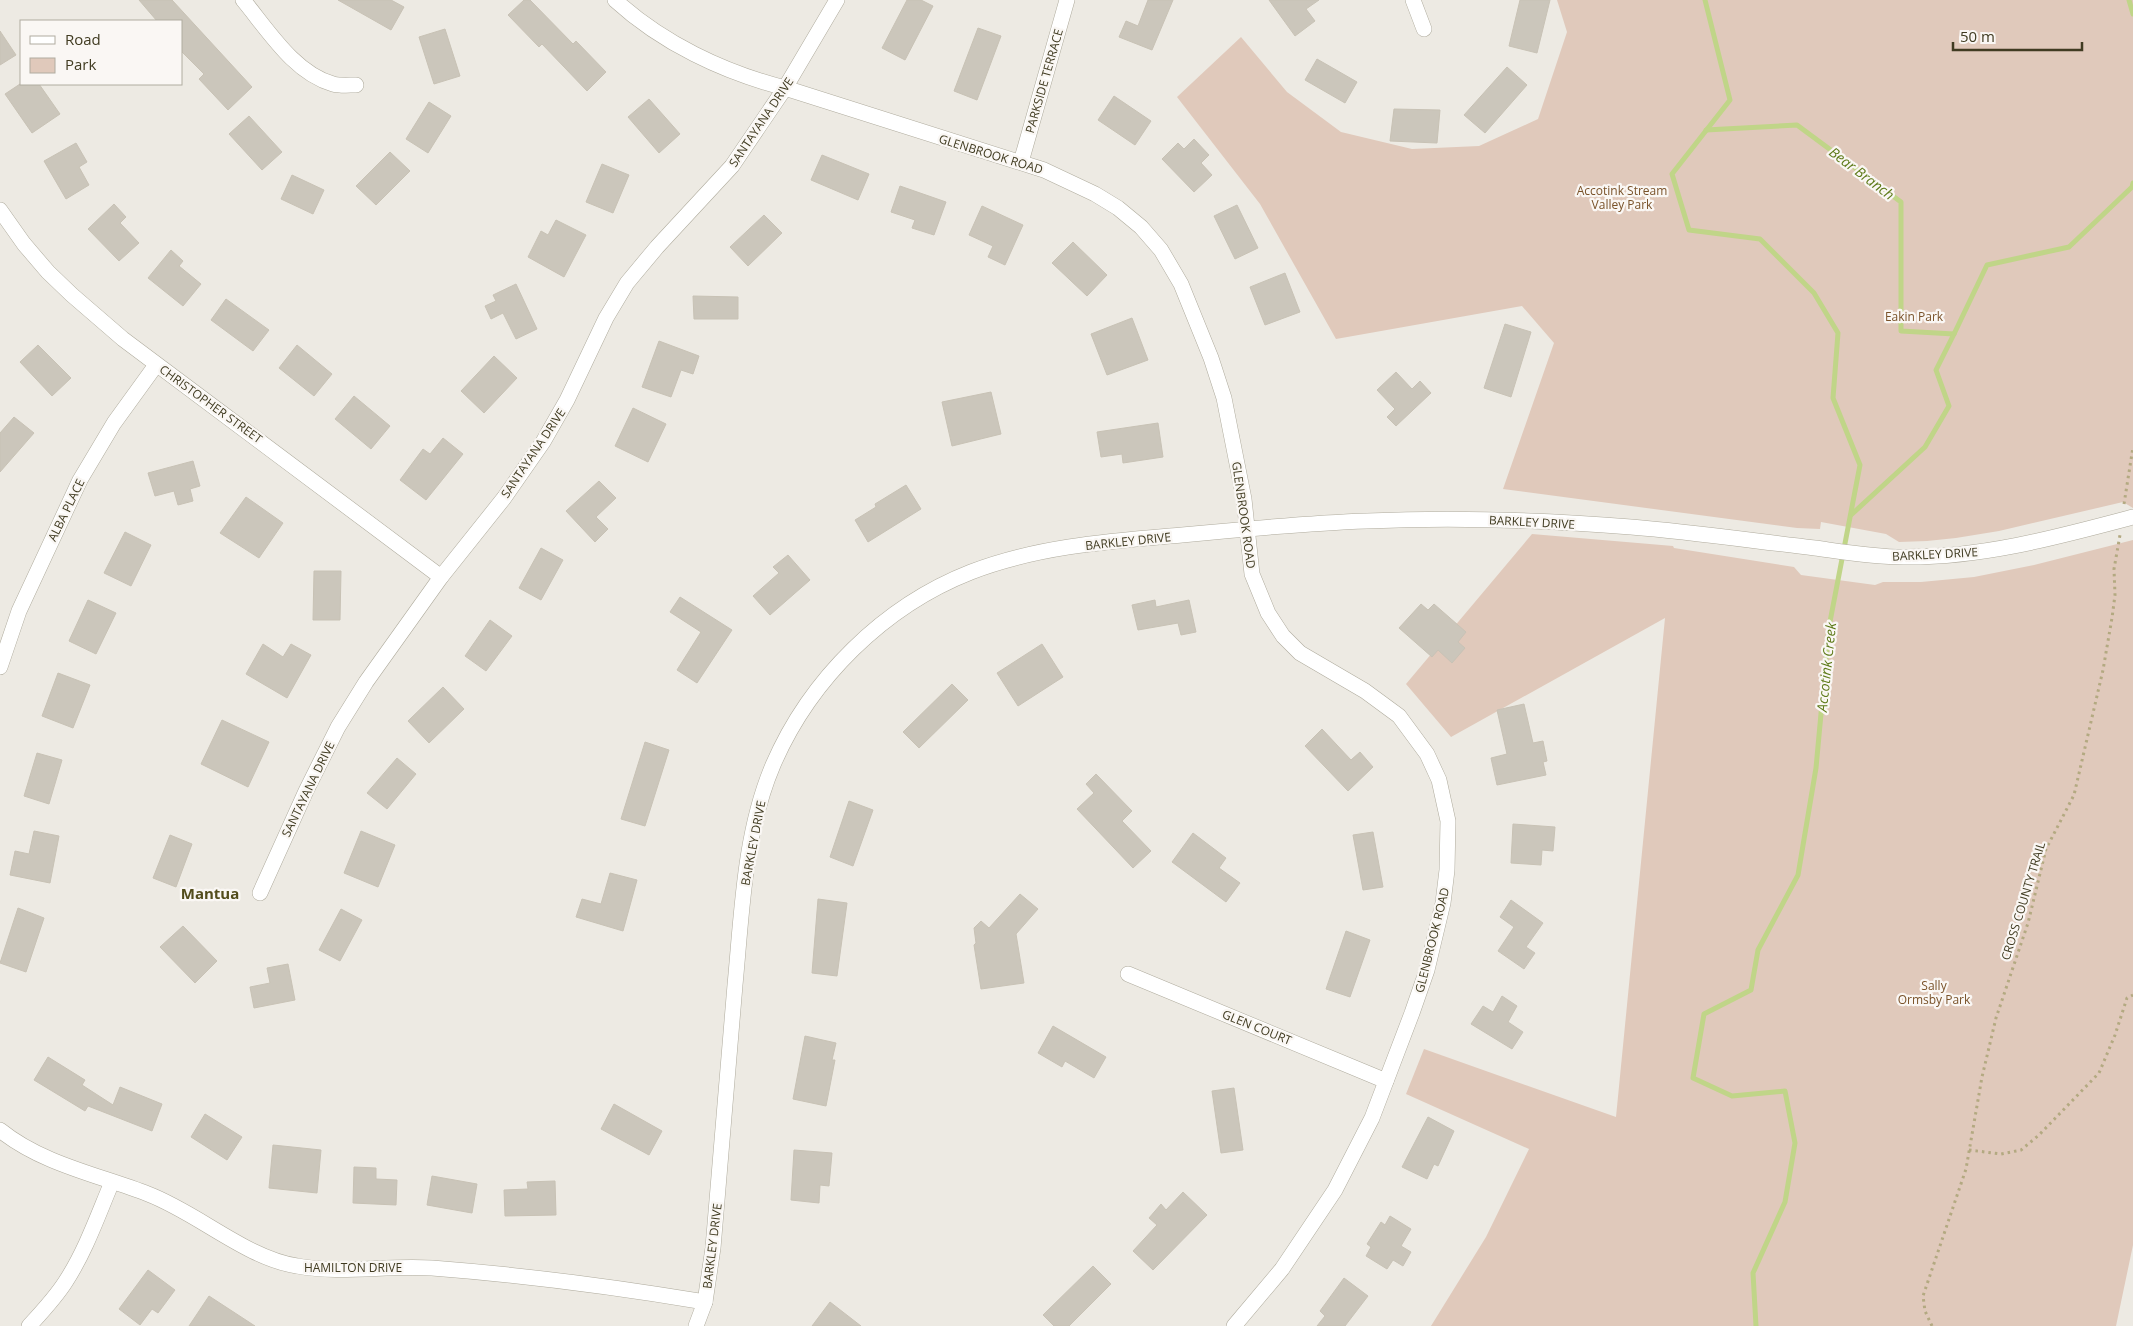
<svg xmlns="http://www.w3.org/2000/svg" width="2133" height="1326" viewBox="0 0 2133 1326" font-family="'Open Sans',sans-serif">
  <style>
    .green { fill: #e0c9bb }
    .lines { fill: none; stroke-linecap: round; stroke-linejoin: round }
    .stream { stroke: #c0d588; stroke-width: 5 }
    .building { fill: #cbc6bb; stroke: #c8c2b5 }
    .minor-casing { stroke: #afab9d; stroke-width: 16 }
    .path { stroke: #b3a981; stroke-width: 3; stroke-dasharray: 2.5 4; stroke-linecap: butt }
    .minor { stroke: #fff; stroke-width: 15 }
    .labels { text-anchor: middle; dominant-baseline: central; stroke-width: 4.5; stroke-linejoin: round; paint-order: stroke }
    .street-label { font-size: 12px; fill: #403b21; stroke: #faf7f4 }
    .park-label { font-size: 12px; fill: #795229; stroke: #faf7f4 }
    .water-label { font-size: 14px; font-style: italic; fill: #5d7a18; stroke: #faf7f4 }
    .quarter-label { font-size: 15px; font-weight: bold; fill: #534d1c; stroke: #faf7f4 }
  </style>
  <rect width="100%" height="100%" fill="#edeae3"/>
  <g class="green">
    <path d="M1557 0H2133V508L2123 502 1999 531 1956 538 1927 541 1899 542 1886 534 1821 522 1820 529 1797 528 1503 489 1554 343 1522 306 1336 339 1260 204 1177 97 1241 37 1287 92 1341 132 1412 149 1479 146 1538 119 1567 32Z"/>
    <path d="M1532 534 1673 546 1674 548 1794 567 1801 575 1875 585 1883 582H1921L1974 577 2034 565 2133 540V1245L2116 1326H1431L1486 1237 1529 1149 1406 1094 1424 1049 1616 1117 1665 618 1451 737 1406 684Z"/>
  </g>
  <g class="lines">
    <g class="stream">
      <path d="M1705 0 1730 100 1672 174 1689 230 1760 239 1814 293 1838 333 1833 398 1860 465 1829 627 1816 768 1798 875 1758 950 1751 990 1704 1014 1693 1078 1732 1096 1785 1091 1795 1143 1785 1202 1753 1273 1756 1326"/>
      <path d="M2129 0 2133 14"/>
      <path d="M1706 130 1797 125 1901 202V331L1954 334 1987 265 2069 247 2132 187 2133 183"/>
      <path d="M1851 515 1925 447 1949 406 1936 370 1954 334"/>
    </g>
  </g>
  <g class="building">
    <path d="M139 0H172L252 87 228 110 199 79 204 74 181 51V21H157Z"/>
    <path d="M338 0H391L404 7 391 30Z"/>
    <path d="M524 0H530L573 44 576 41 606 72 587 91 542 44 539 47 508 15Z"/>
    <path d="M907 0H921L933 6 905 60 882 48Z"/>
    <path d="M1148 0H1173L1152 50 1119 37 1126 21 1138 26Z"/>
    <path d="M1269 0H1319L1306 9 1315 21 1295 36Z"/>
    <path d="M1520 0H1550L1537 53 1509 46Z"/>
    <path d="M978 28 1001 36 977 100 954 91Z"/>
    <path d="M445 29 460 76 434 84 419 37Z"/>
    <path d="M0 31 16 55 0 65Z"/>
    <path d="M1317 59 1357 82 1345 103 1305 80Z"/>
    <path d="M1507 67 1527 85 1485 133 1464 115Z"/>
    <path d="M20 84H39L60 114 32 133 5 94Z"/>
    <path d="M1114 96 1151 121 1135 145 1098 120Z"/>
    <path d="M649 99 680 134 659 153 628 117Z"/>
    <path d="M429 102 451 116 428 153 406 139Z"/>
    <path d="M1394 109 1440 110 1437 143 1390 141Z"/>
    <path d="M249 116 282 152 262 170 229 134Z"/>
    <path d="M1194 139 1209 155 1201 163 1212 175 1194 192 1162 159 1178 143 1184 149Z"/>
    <path d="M76 143 87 162 79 167 89 185 66 199 44 161Z"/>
    <path d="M390 152 410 171 376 205 356 186Z"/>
    <path d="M822 155 869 174 858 200 811 180Z"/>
    <path d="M602 164 629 175 613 213 586 202Z"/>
    <path d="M292 175 324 190 313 214 281 199Z"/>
    <path d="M900 186 946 202 934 235 912 228 915 220 891 212Z"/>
    <path d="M114 204 126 217 120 223 139 243 119 261 88 229Z"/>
    <path d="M1237 205 1258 248 1235 259 1214 216Z"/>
    <path d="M982 206 1023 225 1005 265 988 257 993 246 969 235Z"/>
    <path d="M764 215 782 233 748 266 730 247Z"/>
    <path d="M556 220 586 235 564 277 528 257 541 231 548 235Z"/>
    <path d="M1073 242 1107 275 1087 296 1052 263Z"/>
    <path d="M171 250 183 261 179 266 201 284 183 306 148 278Z"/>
    <path d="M1285 273 1300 312 1265 325 1250 287Z"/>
    <path d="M516 284 537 329 516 339 503 313 491 319 485 306 496 301 493 295Z"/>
    <path d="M693 296 738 297V319H694Z"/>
    <path d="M226 299 269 330 253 351 211 320Z"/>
    <path d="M1132 318 1148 360 1107 375 1091 334Z"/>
    <path d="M1505 324 1531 332 1511 397 1484 388Z"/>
    <path d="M659 341 699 356 693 374 681 370 671 397 642 387Z"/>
    <path d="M38 345 71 378 52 396 20 362Z"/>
    <path d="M297 345 332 374 314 396 279 368Z"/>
    <path d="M494 356 517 378 484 413 461 391Z"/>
    <path d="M1396 372 1412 389 1420 381 1431 393 1396 426 1387 417 1395 409 1377 390Z"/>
    <path d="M991 392 1001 434 952 446 942 402Z"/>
    <path d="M354 396 390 426 371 449 335 419Z"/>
    <path d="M633 408 666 424 648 462 615 446Z"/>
    <path d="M14 417 34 433 0 472V433Z"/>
    <path d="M1158 423 1163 457 1123 463 1122 454 1101 457 1097 432Z"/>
    <path d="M443 438 463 454 426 500 400 480 423 449 430 454Z"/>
    <path d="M193 461 200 486 190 489 193 501 178 505 174 491 155 496 148 473Z"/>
    <path d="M599 481 616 498 596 517 608 529 595 542 566 511Z"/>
    <path d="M906 485 921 509 868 542 855 520 876 507 875 504Z"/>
    <path d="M246 497 283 523 259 558 220 533Z"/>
    <path d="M125 532 151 545 131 586 104 573Z"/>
    <path d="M541 548 563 560 541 600 519 588Z"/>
    <path d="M788 555 810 580 770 615 753 596 779 573 773 567Z"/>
    <path d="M314 571H341L340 620H313Z"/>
    <path d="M680 597 732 630 697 683 677 670 701 632 670 612Z"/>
    <path d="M88 600 116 613 96 654 69 641Z"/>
    <path d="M1155 600 1156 607 1189 600 1196 632 1181 635 1178 623 1138 630 1132 605Z"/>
    <path d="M1421 604 1428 610 1434 604 1466 632 1458 642 1465 648 1452 663 1438 650 1432 657 1399 628Z"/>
    <path d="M490 620 512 636 486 671 465 656Z"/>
    <path d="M263 644 283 657 291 644 311 655 287 698 246 674Z"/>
    <path d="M1042 644 1063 677 1018 706 997 673Z"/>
    <path d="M58 673 90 685 73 728 42 716Z"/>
    <path d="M952 684 968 700 919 748 903 732Z"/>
    <path d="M443 687 464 709 429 743 408 721Z"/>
    <path d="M1524 704 1533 743 1543 741 1547 761 1543 762 1546 775 1497 785 1491 758 1507 754 1497 710Z"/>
    <path d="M222 720 269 742 248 787 201 764Z"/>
    <path d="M1322 729 1351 760 1360 752 1373 767 1348 791 1305 746Z"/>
    <path d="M645 742 669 750 645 826 621 819Z"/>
    <path d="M37 753 62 760 49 804 24 796Z"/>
    <path d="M397 758 416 774 387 809 367 793Z"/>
    <path d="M1096 774 1132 811 1122 821 1151 851 1133 868 1077 809 1094 793 1086 784Z"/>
    <path d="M849 801 873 810 853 866 830 857Z"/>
    <path d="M1513 824 1555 827 1553 851 1542 850 1541 865 1511 863Z"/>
    <path d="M34 831 59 836 50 883 10 875 15 851 29 854Z"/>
    <path d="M361 831 395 845 378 887 344 873Z"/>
    <path d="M1373 832 1383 887 1363 890 1353 835Z"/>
    <path d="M1193 833 1226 858 1219 868 1240 883 1226 902 1172 862Z"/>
    <path d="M170 835 192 844 176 887 153 878Z"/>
    <path d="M610 873 637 880 623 931 576 917 582 899 601 904Z"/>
    <path d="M1020 894 1038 909 1016 934 1024 983 981 989 974 945 976 943 974 928 981 921 989 928Z"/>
    <path d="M818 899 847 903 837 976 812 973Z"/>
    <path d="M1511 900 1543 923 1526 947 1535 953 1524 969 1498 951 1514 927 1500 917Z"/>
    <path d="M18 908 44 918 26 972 0 963Z"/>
    <path d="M341 909 362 920 340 961 319 950Z"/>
    <path d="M183 926 217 961 195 983 160 947Z"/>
    <path d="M1346 931 1370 940 1350 997 1326 989Z"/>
    <path d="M288 964 295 1000 254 1008 250 987 270 983 267 968Z"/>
    <path d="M1502 996 1517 1006 1508 1022 1523 1032 1512 1049 1471 1024 1483 1006 1493 1012Z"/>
    <path d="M1053 1026 1106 1057 1094 1078 1065 1061 1062 1067 1038 1053Z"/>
    <path d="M805 1036 836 1043 832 1060H835L826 1106 793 1099Z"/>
    <path d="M48 1057 85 1080 82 1085 113 1105 120 1087 162 1104 152 1131 88 1106 85 1111 34 1080Z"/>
    <path d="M1234 1088 1243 1150 1221 1153 1212 1091Z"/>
    <path d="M614 1104 662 1131 649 1155 601 1129Z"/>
    <path d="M205 1114 242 1137 227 1160 191 1137Z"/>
    <path d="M1428 1117 1454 1131 1438 1166 1434 1164 1427 1179 1402 1167Z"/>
    <path d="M273 1145 321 1150 317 1193 269 1188Z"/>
    <path d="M794 1150 832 1153 829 1186 820 1185 819 1203 791 1200Z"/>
    <path d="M354 1167 376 1168V1179L397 1180 396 1205 353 1203Z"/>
    <path d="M432 1176 477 1184 472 1213 427 1205Z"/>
    <path d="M555 1181 556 1215 505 1216 504 1190 528 1189 527 1182Z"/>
    <path d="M1183 1192 1207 1215 1153 1270 1133 1251 1157 1225 1149 1218 1161 1204 1166 1210Z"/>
    <path d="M1390 1216 1411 1229 1401 1246 1411 1252 1403 1266 1393 1260 1387 1269 1366 1256 1371 1247 1367 1244 1381 1222 1385 1225Z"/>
    <path d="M1093 1266 1111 1284 1069 1326H1054L1043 1315Z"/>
    <path d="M148 1270 175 1290 158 1313 152 1309 140 1325 119 1309Z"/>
    <path d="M1344 1278 1368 1296 1345 1326H1317L1325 1316 1320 1311Z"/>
    <path d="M209 1296 255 1326H189Z"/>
    <path d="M830 1302 861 1326H812Z"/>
  </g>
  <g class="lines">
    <g class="minor-casing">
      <g id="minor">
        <path d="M243 0C268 30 294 73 333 84 340 86 349 85 356 85"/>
        <path d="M615 0C662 43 723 72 785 88L1044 170 1095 194 1118 208 1141 227 1161 250 1181 284 1211 358 1224 398 1244 499 1252 574 1268 613 1283 636 1300 653 1365 691 1399 716 1427 754 1439 780 1448 821 1447 870 1443 903 1427 970 1412 1013 1372 1118 1335 1190 1282 1269 1234 1326"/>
        <path d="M1413 0 1424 29"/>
        <path d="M1021 162 1067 0"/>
        <path d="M0 210 24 244 48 272 72 295 123 339 441 577"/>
        <path d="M0 667 19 611 80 480 114 423 156 365"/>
        <path d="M260 893 306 791 338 727 366 682 441 577 504 498 543 442 567 400 606 318 627 283 657 247 732 166 785 88 837 0"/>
        <path d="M1128 974 1386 1081"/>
        <path d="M0 1130C42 1164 99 1175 148 1194 198 1213 246 1258 297 1266 341 1274 387 1265 432 1268 523 1275 615 1287 705 1302"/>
        <path d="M29 1326C42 1312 56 1297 66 1281 86 1250 98 1215 112 1182"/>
        <path d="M696 1326 705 1302 713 1248C720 1160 728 1073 735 985 742 912 744 833 773 765 810 679 884 606 971 572 1038 546 1112 541 1182 535 1244 529 1306 523 1367 521 1455 517 1544 520 1631 527 1693 532 1754 541 1815 548 1844 552 1874 557 1903 557 1981 558 2058 537 2133 517"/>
      </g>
    </g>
    <g class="path">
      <path d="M2124 504 2133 447"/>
      <path d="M1969 1150 2001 1154 2021 1150 2039 1135 2099 1073 2115 1035 2127 998 2133 995"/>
      <path d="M1932 1326 1925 1311 1923 1296 1966 1169 1982 1077 1996 1018 2028 923 2046 849 2074 795 2103 670 2112 618 2115 595 2114 569 2120 535"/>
    </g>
    <use href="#minor" class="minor"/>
  </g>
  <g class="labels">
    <g class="street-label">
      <text transform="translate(1044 81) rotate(-74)">PARKSIDE TERRACE</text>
      <text transform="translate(761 122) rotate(-56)">SANTAYANA DRIVE</text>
      <text transform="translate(991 154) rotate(17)">GLENBROOK ROAD</text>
      <text transform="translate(211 404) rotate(36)">CHRISTOPHER STREET</text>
      <text transform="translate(533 453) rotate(-56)">SANTAYANA DRIVE</text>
      <text transform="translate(66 510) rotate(-64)">ALBA PLACE</text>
      <text transform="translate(1244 515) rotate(82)">GLENBROOK ROAD</text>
      <text transform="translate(1532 522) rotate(3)">BARKLEY DRIVE</text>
      <text transform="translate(1128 541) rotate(-6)">BARKLEY DRIVE</text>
      <text transform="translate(1935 554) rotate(-3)">BARKLEY DRIVE</text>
      <text transform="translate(308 789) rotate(-64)">SANTAYANA DRIVE</text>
      <text transform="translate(753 843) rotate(-79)">BARKLEY DRIVE</text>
      <text transform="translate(2023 901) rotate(-73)">CROSS COUNTY TRAIL</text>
      <text transform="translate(1432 940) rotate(-76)">GLENBROOK ROAD</text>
      <text transform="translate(1257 1027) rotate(22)">GLEN COURT</text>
      <text transform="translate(712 1246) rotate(-83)">BARKLEY DRIVE</text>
      <text x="353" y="1267">HAMILTON DRIVE</text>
    </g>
    <g class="park-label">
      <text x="1622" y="190">Accotink Stream<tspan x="1622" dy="14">Valley Park</tspan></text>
      <text x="1914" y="316">Eakin Park</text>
      <text x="1934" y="985">Sally<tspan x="1934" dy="14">Ormsby Park</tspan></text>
    </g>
    <g class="water-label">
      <text transform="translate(1862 173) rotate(37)">Bear Branch</text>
      <text transform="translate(1826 667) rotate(-84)">Accotink Creek</text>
    </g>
    <g class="quarter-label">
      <text x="210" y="893">Mantua</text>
    </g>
  </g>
  <rect x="20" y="20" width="162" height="65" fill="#faf7f4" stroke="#b0aca0"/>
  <rect x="30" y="36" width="25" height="8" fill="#ffffff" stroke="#b0aca0"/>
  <text x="65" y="45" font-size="15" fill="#403b21">Road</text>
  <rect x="30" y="58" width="25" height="15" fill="#e0c9bb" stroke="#b0aca0"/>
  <text x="65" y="70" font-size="15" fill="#403b21">Park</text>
  <path d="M1953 42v8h129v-8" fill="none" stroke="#403b21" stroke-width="2.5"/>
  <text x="1960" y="42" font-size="15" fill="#403b21" stroke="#faf7f4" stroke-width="4" paint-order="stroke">50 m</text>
</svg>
